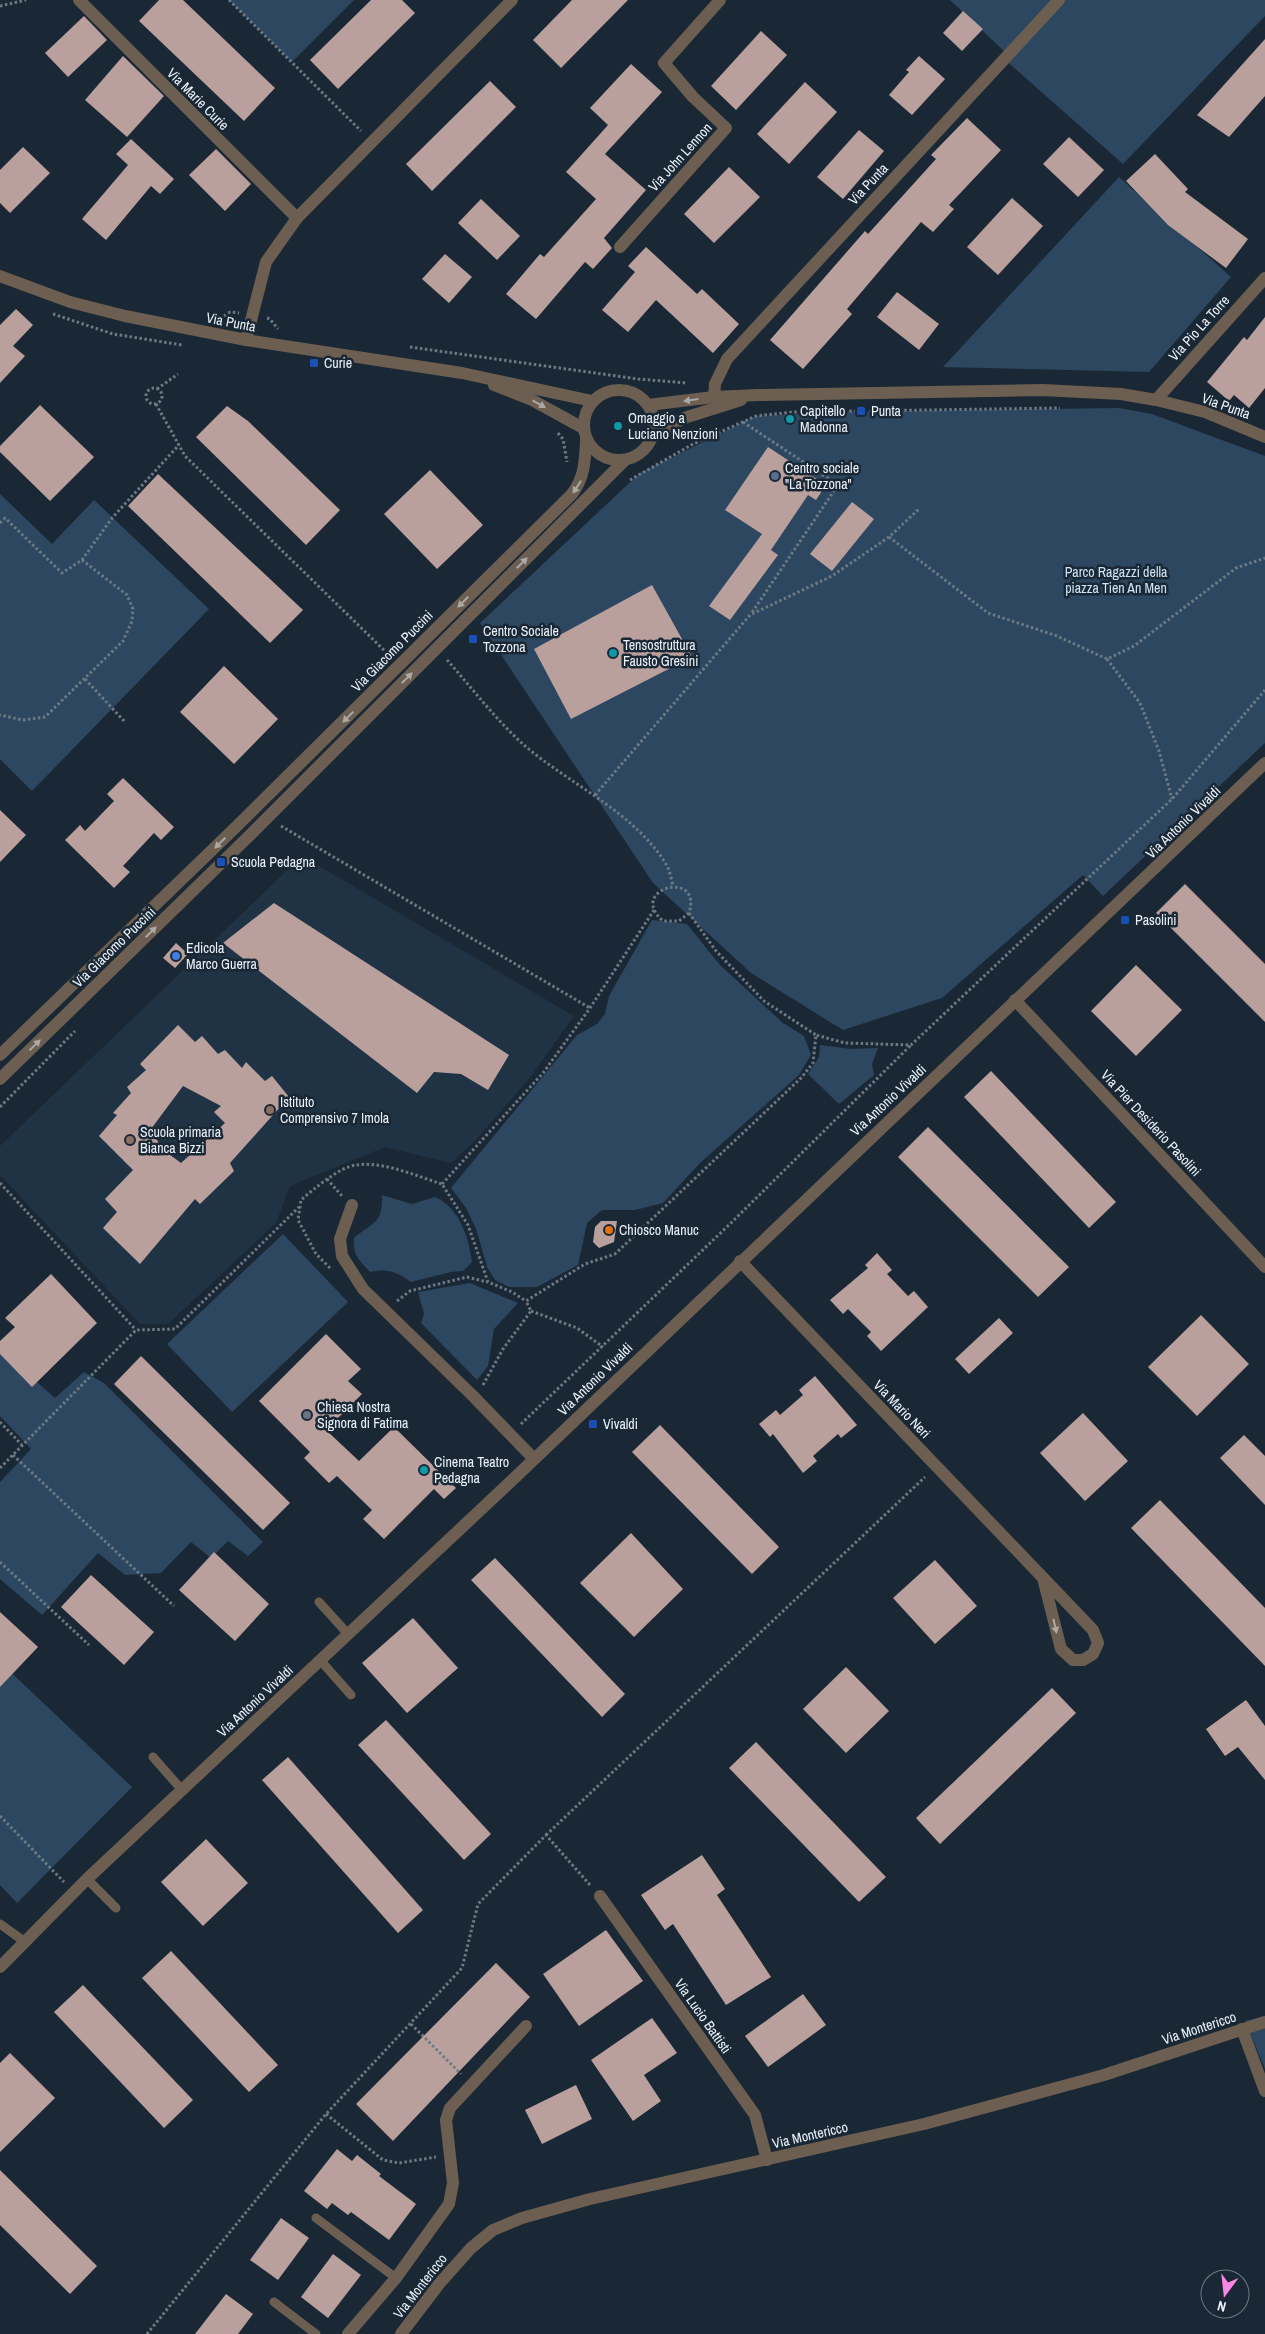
<svg xmlns="http://www.w3.org/2000/svg" width="1265" height="2334" viewBox="0 0 1265 2334" font-family="'Archivo Narrow',sans-serif">
  <style>
    .built { fill: #1f3344 }
    .green { fill: #2c475f }
    .building { fill: #baa09d; fill-rule: evenodd }
    .lines { fill: none; stroke-linecap: round; stroke-linejoin: round }
    .path { stroke: #6d7984; stroke-width: 3; stroke-dasharray: 2.5 2.5; stroke-linecap: butt }
    .lane { stroke: #6c5f51; stroke-width: 9 }
    .street { stroke: #6c5f51; stroke-width: 12 }
    .oneway { fill: #aba9a6 }
    .transit-dot { fill: #1a4fb4; stroke: #1a2835; stroke-width: 2 }
    .culture-dot { fill: #0f9aa8; stroke: #1a2835; stroke-width: 2 }
    .service-dot { fill: #5c6f8a; stroke: #1a2835; stroke-width: 2 }
    .shop-dot { fill: #3f7fe0; stroke: #1a2835; stroke-width: 2 }
    .education-dot { fill: #8d6e63; stroke: #1a2835; stroke-width: 2 }
    .food-dot { fill: #e8710a; stroke: #1a2835; stroke-width: 2 }
    .worship-dot { fill: #6b7280; stroke: #1a2835; stroke-width: 2 }
    .labels { text-anchor: middle; dominant-baseline: central; stroke-width: 5; stroke-linejoin: round; paint-order: stroke }
    .street-label { font-size: 14px; fill: #eaf3fc; stroke: #1a2835 }
    .poi-label { font-size: 14px; fill: #eaf3fc; stroke: #1a2835; text-anchor: start }
    .park-label { font-size: 14px; fill: #cfe4f8; stroke: #1a2835 }
  </style>
  <rect width="100%" height="100%" fill="#1a2835"/>
  <path class="built" d="M302 856 574 1016 529 1079 475 1141 451 1163 385 1147 290 1186 276 1223 168 1324H140L0 1175V1146Z"/>
  <g class="green">
    <path d="M229 0H354L292 62Z"/>
    <path d="M950 0H1265V16L1123 164 1002 57 1006 53Z"/>
    <path d="M1119 177 1231 277 1149 372 943 367Z"/>
    <path d="M1119 408 1152 414 1265 456V743L1103 896 1083 875 942 998 843 1030 751 973 653 883 480 623 640 473 756 416 841 412Z"/>
    <path d="M0 494 52 544 94 500 209 609 32 791 0 759Z"/>
    <path d="M652 920 687 924 720 965 783 1023 804 1036 811 1055 799 1075 700 1163 663 1203 635 1210H602L587 1223 578 1265 537 1287H509L495 1280 487 1267 476 1229 466 1208 451 1188 577 1035 597 1024 605 1014 609 996Z"/>
    <path d="M820 1045 851 1049 878 1048 872 1064 874 1075 839 1104 808 1074 819 1057Z"/>
    <path d="M382 1195 412 1204 435 1197C459 1207 469 1238 472 1262L463 1271 451 1272 411 1282C397 1272 388 1268 370 1272 360 1261 352 1255 354 1238 373 1222 383 1224 382 1195Z"/>
    <path d="M283 1234 348 1302 232 1412 167 1344Z"/>
    <path d="M470 1283 518 1303 494 1329 488 1366 477 1380 421 1323 424 1314 418 1292Z"/>
    <path d="M0 1350 55 1398 84 1372 104 1383 263 1542 248 1556 228 1541 211 1558 191 1542 161 1573 125 1575 98 1553 42 1615 0 1579V1482L31 1449 0 1416Z"/>
    <path d="M0 1662 132 1787 17 1903 0 1885Z"/>
    <path d="M1265 2016V2069L1245 2021Z"/>
  </g>
  <g class="building">
    <path d="M159 0H183L275 88 244 121 139 21Z"/>
    <path d="M371 0H402L415 13 338 89 310 60Z"/>
    <path d="M572 0H628L561 68 533 40Z"/>
    <path d="M963 11 983 29 962 51 943 33Z"/>
    <path d="M84 16 107 40 68 77 45 53Z"/>
    <path d="M761 31 787 55 736 110 711 86Z"/>
    <path d="M1265 39V96L1229 137 1197 115Z"/>
    <path d="M123 56 164 96 127 137 85 100Z"/>
    <path d="M919 56 945 79 912 115 889 95 909 72 906 70Z"/>
    <path d="M631 64 662 92 605 154 646 190 604 238 612 248 593 269 585 262 536 319 506 294 540 254 544 257 596 199 566 172 608 125 590 108Z"/>
    <path d="M490 81 516 107 432 191 406 164Z"/>
    <path d="M805 82 837 112 789 164 757 134Z"/>
    <path d="M967 118 1001 150 949 205 954 209 933 232 921 222 847 309 852 314 803 369 770 340 865 231 868 234 936 159 931 155Z"/>
    <path d="M859 130 884 151 843 199 817 177Z"/>
    <path d="M1069 137 1104 170 1078 197 1043 164Z"/>
    <path d="M131 139 174 179 160 194 151 186 106 240 82 219 128 165 116 154Z"/>
    <path d="M23 147 50 173 10 213 0 203V170Z"/>
    <path d="M216 149 251 184 225 211 189 175Z"/>
    <path d="M1155 154 1188 189 1185 192 1248 239 1226 268 1168 225 1126 181Z"/>
    <path d="M729 167 760 197 714 243 684 214Z"/>
    <path d="M1012 198 1043 226 998 275 967 247Z"/>
    <path d="M481 199 520 236 497 260 458 223Z"/>
    <path d="M646 247 697 294 702 289 739 324 713 353 656 300 628 332 602 310 635 272 628 266Z"/>
    <path d="M445 254 472 277 449 303 422 279Z"/>
    <path d="M897 292 939 324 919 350 877 317Z"/>
    <path d="M16 309 33 325 13 346 25 356 0 383V325Z"/>
    <path d="M1265 317V388L1249 408 1234 395 1229 401 1207 382 1244 337 1247 340Z"/>
    <path d="M40 405 94 457 50 501 0 452V446Z"/>
    <path d="M227 406 248 421 340 510 306 545 196 437Z"/>
    <path d="M768 447 826 485 816 500 808 495 771 550 778 555 730 620 709 606 762 534 725 510Z"/>
    <path d="M430 470 483 525 437 569 384 514Z"/>
    <path d="M158 474 303 610 270 643 128 506Z"/>
    <path d="M852 502 874 519 832 571 810 554Z"/>
    <path d="M652 585 692 657 571 719 534 649Z"/>
    <path d="M224 666 278 719 234 764 180 712Z"/>
    <path d="M123 778 174 827 161 840 154 833 123 866 130 872 114 888 65 840 80 825 85 831 114 801 107 794Z"/>
    <path d="M0 810 26 835 0 862Z"/>
    <path d="M1185 884 1265 964V1022L1156 913Z"/>
    <path d="M274 903 509 1055 488 1090 461 1074 434 1072 417 1093 223 943Z"/>
    <path d="M176 943 188 954 175 968 163 958Z"/>
    <path d="M1136 965 1182 1010 1136 1056 1091 1011Z"/>
    <path d="M178 1025 195 1042 202 1036 218 1054 225 1050 242 1068 246 1062 265 1081 272 1076 289 1097 230 1163 234 1171 200 1204 195 1199 140 1264 103 1228 117 1212 105 1199 133 1170 99 1136 117 1115 113 1113 131 1093 127 1087 146 1070 140 1064ZM183 1086 221 1106 214 1112 225 1123 181 1163 162 1149 151 1129Z"/>
    <path d="M991 1071 1116 1202 1089 1228 964 1097Z"/>
    <path d="M928 1127 1069 1267 1038 1297 898 1157Z"/>
    <path d="M601 1221H617L614 1242 599 1248 593 1242 595 1227Z"/>
    <path d="M877 1253 892 1270 887 1274 908 1296 914 1291 928 1307 881 1351 867 1336 871 1332 848 1309 843 1314 830 1300 868 1268 865 1265Z"/>
    <path d="M51 1274 97 1323 32 1387 0 1354V1341L15 1327 5 1318Z"/>
    <path d="M1201 1315 1249 1364 1197 1416 1148 1367Z"/>
    <path d="M999 1318 1013 1333 969 1374 955 1359Z"/>
    <path d="M326 1334 361 1369 348 1381 362 1394 326 1430 359 1461 394 1427 456 1488 444 1499 434 1489 384 1539 363 1519 372 1510 337 1476 329 1483 304 1458 310 1452 259 1401Z"/>
    <path d="M141 1356 290 1503 263 1530 114 1384Z"/>
    <path d="M815 1376 857 1425 841 1438 838 1434 813 1456 817 1461 803 1473 773 1434 770 1437 759 1424 776 1410 780 1415 803 1395 799 1390Z"/>
    <path d="M1083 1413 1128 1461 1085 1501 1040 1453Z"/>
    <path d="M660 1425 779 1547 752 1574 632 1452Z"/>
    <path d="M1244 1435 1265 1456V1505L1220 1458Z"/>
    <path d="M1160 1500 1265 1608V1666L1131 1528Z"/>
    <path d="M631 1533 683 1589 634 1637 580 1583Z"/>
    <path d="M214 1552 269 1604 235 1641 179 1590Z"/>
    <path d="M495 1558 625 1694 602 1717 471 1580Z"/>
    <path d="M935 1560 977 1606 935 1644 893 1598Z"/>
    <path d="M91 1575 154 1632 124 1665 61 1607Z"/>
    <path d="M0 1612 38 1647 0 1687Z"/>
    <path d="M413 1618 458 1668 407 1713 362 1663Z"/>
    <path d="M846 1667 889 1711 846 1753 803 1709Z"/>
    <path d="M1052 1688 1076 1713 940 1844 916 1818Z"/>
    <path d="M1246 1700 1265 1726V1780L1238 1747 1225 1756 1206 1729Z"/>
    <path d="M386 1720 491 1834 464 1860 358 1745Z"/>
    <path d="M756 1742 886 1877 859 1902 729 1768Z"/>
    <path d="M288 1757 423 1910 398 1933 262 1780Z"/>
    <path d="M206 1839 248 1883 203 1926 161 1882Z"/>
    <path d="M702 1855 725 1889 717 1895 771 1977 726 2005 673 1924 665 1930 641 1895Z"/>
    <path d="M606 1930 643 1981 579 2026 543 1974Z"/>
    <path d="M171 1951 278 2065 249 2092 142 1978Z"/>
    <path d="M496 1963 530 1997 393 2141 356 2104Z"/>
    <path d="M83 1985 193 2100 164 2128 54 2012Z"/>
    <path d="M803 1994 826 2025 768 2067 745 2036Z"/>
    <path d="M652 2018 677 2053 644 2075 661 2101 633 2121 591 2060Z"/>
    <path d="M10 2053 55 2098 0 2152V2063Z"/>
    <path d="M576 2085 592 2119 542 2144 525 2110Z"/>
    <path d="M337 2149 352 2161 357 2155 381 2174 379 2176 416 2204 389 2240 351 2212 348 2215 332 2203 327 2209 304 2191Z"/>
    <path d="M0 2170 97 2266 70 2294 0 2225Z"/>
    <path d="M281 2218 309 2238 278 2280 250 2260Z"/>
    <path d="M333 2254 361 2275 328 2318 301 2297Z"/>
    <path d="M226 2294 253 2314 238 2334H195Z"/>
  </g>
  <g class="lines">
    <g class="path">
      <path d="M229 0 361 131"/>
      <path d="M0 6 26 0"/>
      <path d="M53 314 113 334 182 345"/>
      <path d="M267 318 270 319 278 329"/>
      <path d="M220 319 230 312 239 313"/>
      <path d="M410 347 638 379 687 383"/>
      <circle cx="154" cy="396" r="8"/>
      <path d="M157 389 178 374"/>
      <path d="M156 404 185 456 389 655"/>
      <path d="M743 422 838 485 751 614"/>
      <path d="M558 433 563 439 567 462"/>
      <path d="M630 480 693 444 756 416 793 412 1060 408"/>
      <path d="M0 523 5 518 62 573 82 560 127 595 133 609 132 621 123 641 45 717 23 720 0 715"/>
      <path d="M889 537 988 613 1057 636 1107 659 1134 646 1236 568 1265 558"/>
      <path d="M82 560 112 518 179 445"/>
      <path d="M1107 659 1140 703 1159 751 1172 799"/>
      <path d="M447 660C472 688 496 720 524 745 569 784 634 812 666 864 670 870 671 879 673 886"/>
      <path d="M85 679 125 722"/>
      <path d="M595 795 750 615 832 576 889 537 919 509"/>
      <path d="M281 826 590 1008"/>
      <path d="M689 913 679 921H663C626 889 703 868 689 913L716 951 764 1001 816 1035"/>
      <path d="M0 1107 75 1031"/>
      <path d="M327 1179 342 1196"/>
      <path d="M0 1183 136 1330"/>
      <path d="M442 1184 543 1073 590 1008 654 910"/>
      <path d="M330 1268 316 1254 298 1220 301 1200C314 1189 339 1167 356 1165 384 1161 416 1176 442 1184L468 1225 488 1282 512 1292 526 1301"/>
      <path d="M397 1301 410 1291 467 1277 487 1282"/>
      <path d="M531 1311 577 1328 603 1347"/>
      <path d="M483 1385 503 1349 531 1311 526 1301 585 1264 615 1254 801 1078 813 1063 816 1035 845 1043 911 1045 1172 799 1265 690"/>
      <path d="M0 1422 22 1445"/>
      <path d="M521 1424 732 1222 911 1045"/>
      <path d="M13 1455 174 1606"/>
      <path d="M0 1468 136 1330 175 1329 299 1207"/>
      <path d="M0 1562 89 1645"/>
      <path d="M0 1816 64 1882"/>
      <path d="M546 1835 925 1477"/>
      <path d="M411 2024 461 2074"/>
      <path d="M326 2114 383 2160 399 2163 436 2157"/>
      <path d="M147 2334 326 2114 462 1968 478 1904 546 1835 590 1885"/>
    </g>
    <g class="lane">
      <path d="M319 1602 348 1634"/>
      <path d="M320 1660 351 1695"/>
      <path d="M153 1757 182 1790"/>
      <path d="M87 1879 116 1908"/>
      <path d="M0 1924 25 1942"/>
      <path d="M316 2218 396 2278"/>
      <path d="M274 2302 316 2334"/>
    </g>
    <g class="street">
      <path d="M79 0 297 218 266 262 246 340"/>
      <path d="M297 218 512 0"/>
      <path d="M620 247 726 128 693 97 664 63 720 0"/>
      <path d="M0 276 70 302 125 316 246 340 462 373 592 401"/>
      <path d="M494 385 532 400 583 428"/>
      <circle cx="619" cy="425" r="35"/>
      <path d="M714 397 715 384 727 359 1059 0"/>
      <path d="M1156 400 1265 278"/>
      <path d="M648 405 714 397 757 395 1043 390 1121 394 1156 400 1205 412 1265 437"/>
      <path d="M652 437 684 418 741 400"/>
      <path d="M1015 1000 1265 1267"/>
      <path d="M0 1055 238 825 572 494C585 477 585 460 586 440"/>
      <path d="M0 1079 249 836 625 460"/>
      <path d="M352 1205 340 1239 342 1256 363 1289 473 1396 534 1459"/>
      <path d="M740 1261 1093 1630 1098 1643 1093 1654 1083 1660H1073L1061 1649 1043 1578"/>
      <path d="M600 1896 755 2115 767 2160"/>
      <path d="M0 1967 87 1879 506 1486 1265 763"/>
      <path d="M1242 2029 1265 2091"/>
      <path d="M348 2334 396 2278 449 2204 453 2183 446 2120 450 2108 526 2026"/>
      <path d="M401 2334 439 2284 471 2248 493 2230 522 2218 590 2199 924 2124 1104 2075 1265 2022"/>
    </g>
  </g>
  <defs><path id="oneway-solid" d="M-6-.8H1V-3.2L6.5 0L1 3.2V.8H-6Z" transform="scale(1.25)"/></defs>
  <g class="oneway">
    <use href="#oneway-solid" transform="translate(691 400) rotate(172)"/>
    <use href="#oneway-solid" transform="translate(539 404) rotate(29)"/>
    <use href="#oneway-solid" transform="translate(577 487) rotate(123)"/>
    <use href="#oneway-solid" transform="translate(522 563) rotate(-45)"/>
    <use href="#oneway-solid" transform="translate(463 602) rotate(135)"/>
    <use href="#oneway-solid" transform="translate(407 678) rotate(-45)"/>
    <use href="#oneway-solid" transform="translate(348 717) rotate(135)"/>
    <use href="#oneway-solid" transform="translate(220 843) rotate(136)"/>
    <use href="#oneway-solid" transform="translate(151 932) rotate(-44)"/>
    <use href="#oneway-solid" transform="translate(35 1045) rotate(-44)"/>
    <use href="#oneway-solid" transform="translate(1055 1626) rotate(77)"/>
  </g>
  <g class="transit-dot">
    <rect x="309" y="358" width="10" height="10" rx="2.5"/>
    <rect x="856" y="406" width="10" height="10" rx="2.5"/>
    <rect x="468" y="634" width="10" height="10" rx="2.5"/>
    <rect x="216" y="857" width="10" height="10" rx="2.5"/>
    <rect x="1120" y="915" width="10" height="10" rx="2.5"/>
    <rect x="588" y="1419" width="10" height="10" rx="2.5"/>
  </g>
  <g class="culture-dot">
    <circle cx="790" cy="419" r="5"/>
    <circle cx="618" cy="426" r="5"/>
    <circle cx="613" cy="653" r="5"/>
    <circle cx="424" cy="1470" r="5"/>
  </g>
  <circle class="service-dot" cx="775" cy="476" r="5"/>
  <circle class="shop-dot" cx="176" cy="956" r="5"/>
  <g class="education-dot">
    <circle cx="270" cy="1110" r="5"/>
    <circle cx="130" cy="1140" r="5"/>
  </g>
  <circle class="food-dot" cx="609" cy="1230" r="5"/>
  <circle class="worship-dot" cx="307" cy="1415" r="5"/>
  <g class="labels">
    <g class="street-label">
      <text transform="translate(198 99) rotate(45)">Via Marie Curie</text>
      <text transform="translate(680 157) rotate(-48)">Via John Lennon</text>
      <text transform="translate(868 184) rotate(-47)">Via Punta</text>
      <text transform="translate(231 322) rotate(11)">Via Punta</text>
      <text transform="translate(1199 328) rotate(-48)">Via Pio La Torre</text>
      <text transform="translate(1226 406) rotate(20)">Via Punta</text>
      <text transform="translate(392 651) rotate(-45)">Via Giacomo Puccini</text>
      <text transform="translate(1183 822) rotate(-44)">Via Antonio Vivaldi</text>
      <text transform="translate(114 947) rotate(-44)">Via Giacomo Puccini</text>
      <text transform="translate(888 1100) rotate(-43)">Via Antonio Vivaldi</text>
      <text transform="translate(1151 1123) rotate(47)">Via Pier Desiderio Pasolini</text>
      <text transform="translate(595 1379) rotate(-44)">Via Antonio Vivaldi</text>
      <text transform="translate(902 1409) rotate(46)">Via Mario Neri</text>
      <text transform="translate(255 1701) rotate(-43)">Via Antonio Vivaldi</text>
      <text transform="translate(703 2016) rotate(55)">Via Lucio Battisti</text>
      <text transform="translate(1199 2028) rotate(-18)">Via Montericco</text>
      <text transform="translate(810 2135) rotate(-13)">Via Montericco</text>
      <text transform="translate(420 2286) rotate(-52)">Via Montericco</text>
    </g>
    <g class="poi-label">
      <text x="324" y="363">Curie</text>
      <text x="800" y="411">Capitello<tspan x="800" dy="16">Madonna</tspan></text>
      <text x="871" y="411">Punta</text>
      <text x="628" y="418">Omaggio a<tspan x="628" dy="16">Luciano Nenzioni</tspan></text>
      <text x="785" y="468">Centro sociale<tspan x="785" dy="16">"La Tozzona"</tspan></text>
      <text x="483" y="631">Centro Sociale<tspan x="483" dy="16">Tozzona</tspan></text>
      <text x="623" y="645">Tensostruttura<tspan x="623" dy="16">Fausto Gresini</tspan></text>
      <text x="231" y="862">Scuola Pedagna</text>
      <text x="1135" y="920">Pasolini</text>
      <text x="186" y="948">Edicola<tspan x="186" dy="16">Marco Guerra</tspan></text>
      <text x="280" y="1102">Istituto<tspan x="280" dy="16">Comprensivo 7 Imola</tspan></text>
      <text x="140" y="1132">Scuola primaria<tspan x="140" dy="16">Bianca Bizzi</tspan></text>
      <text x="619" y="1230">Chiosco Manuc</text>
      <text x="317" y="1407">Chiesa Nostra<tspan x="317" dy="16">Signora di Fatima</tspan></text>
      <text x="603" y="1424">Vivaldi</text>
      <text x="434" y="1462">Cinema Teatro<tspan x="434" dy="16">Pedagna</tspan></text>
    </g>
    <g class="park-label">
      <text x="1116" y="572">Parco Ragazzi della<tspan x="1116" dy="16">piazza Tien An Men</tspan></text>
    </g>
  </g>
  <g transform="translate(1225 2294) rotate(195)"><circle r="24" fill="#1a2835" stroke="#6d7985"/>
  <path d="M0-4L9 19L0 12L-9 19Z" fill="#fc86e3"/>
  <text y="-8" font-size="14" font-weight="bold" text-anchor="middle" fill="#eaf3fc">N</text>
  </g>
</svg>
